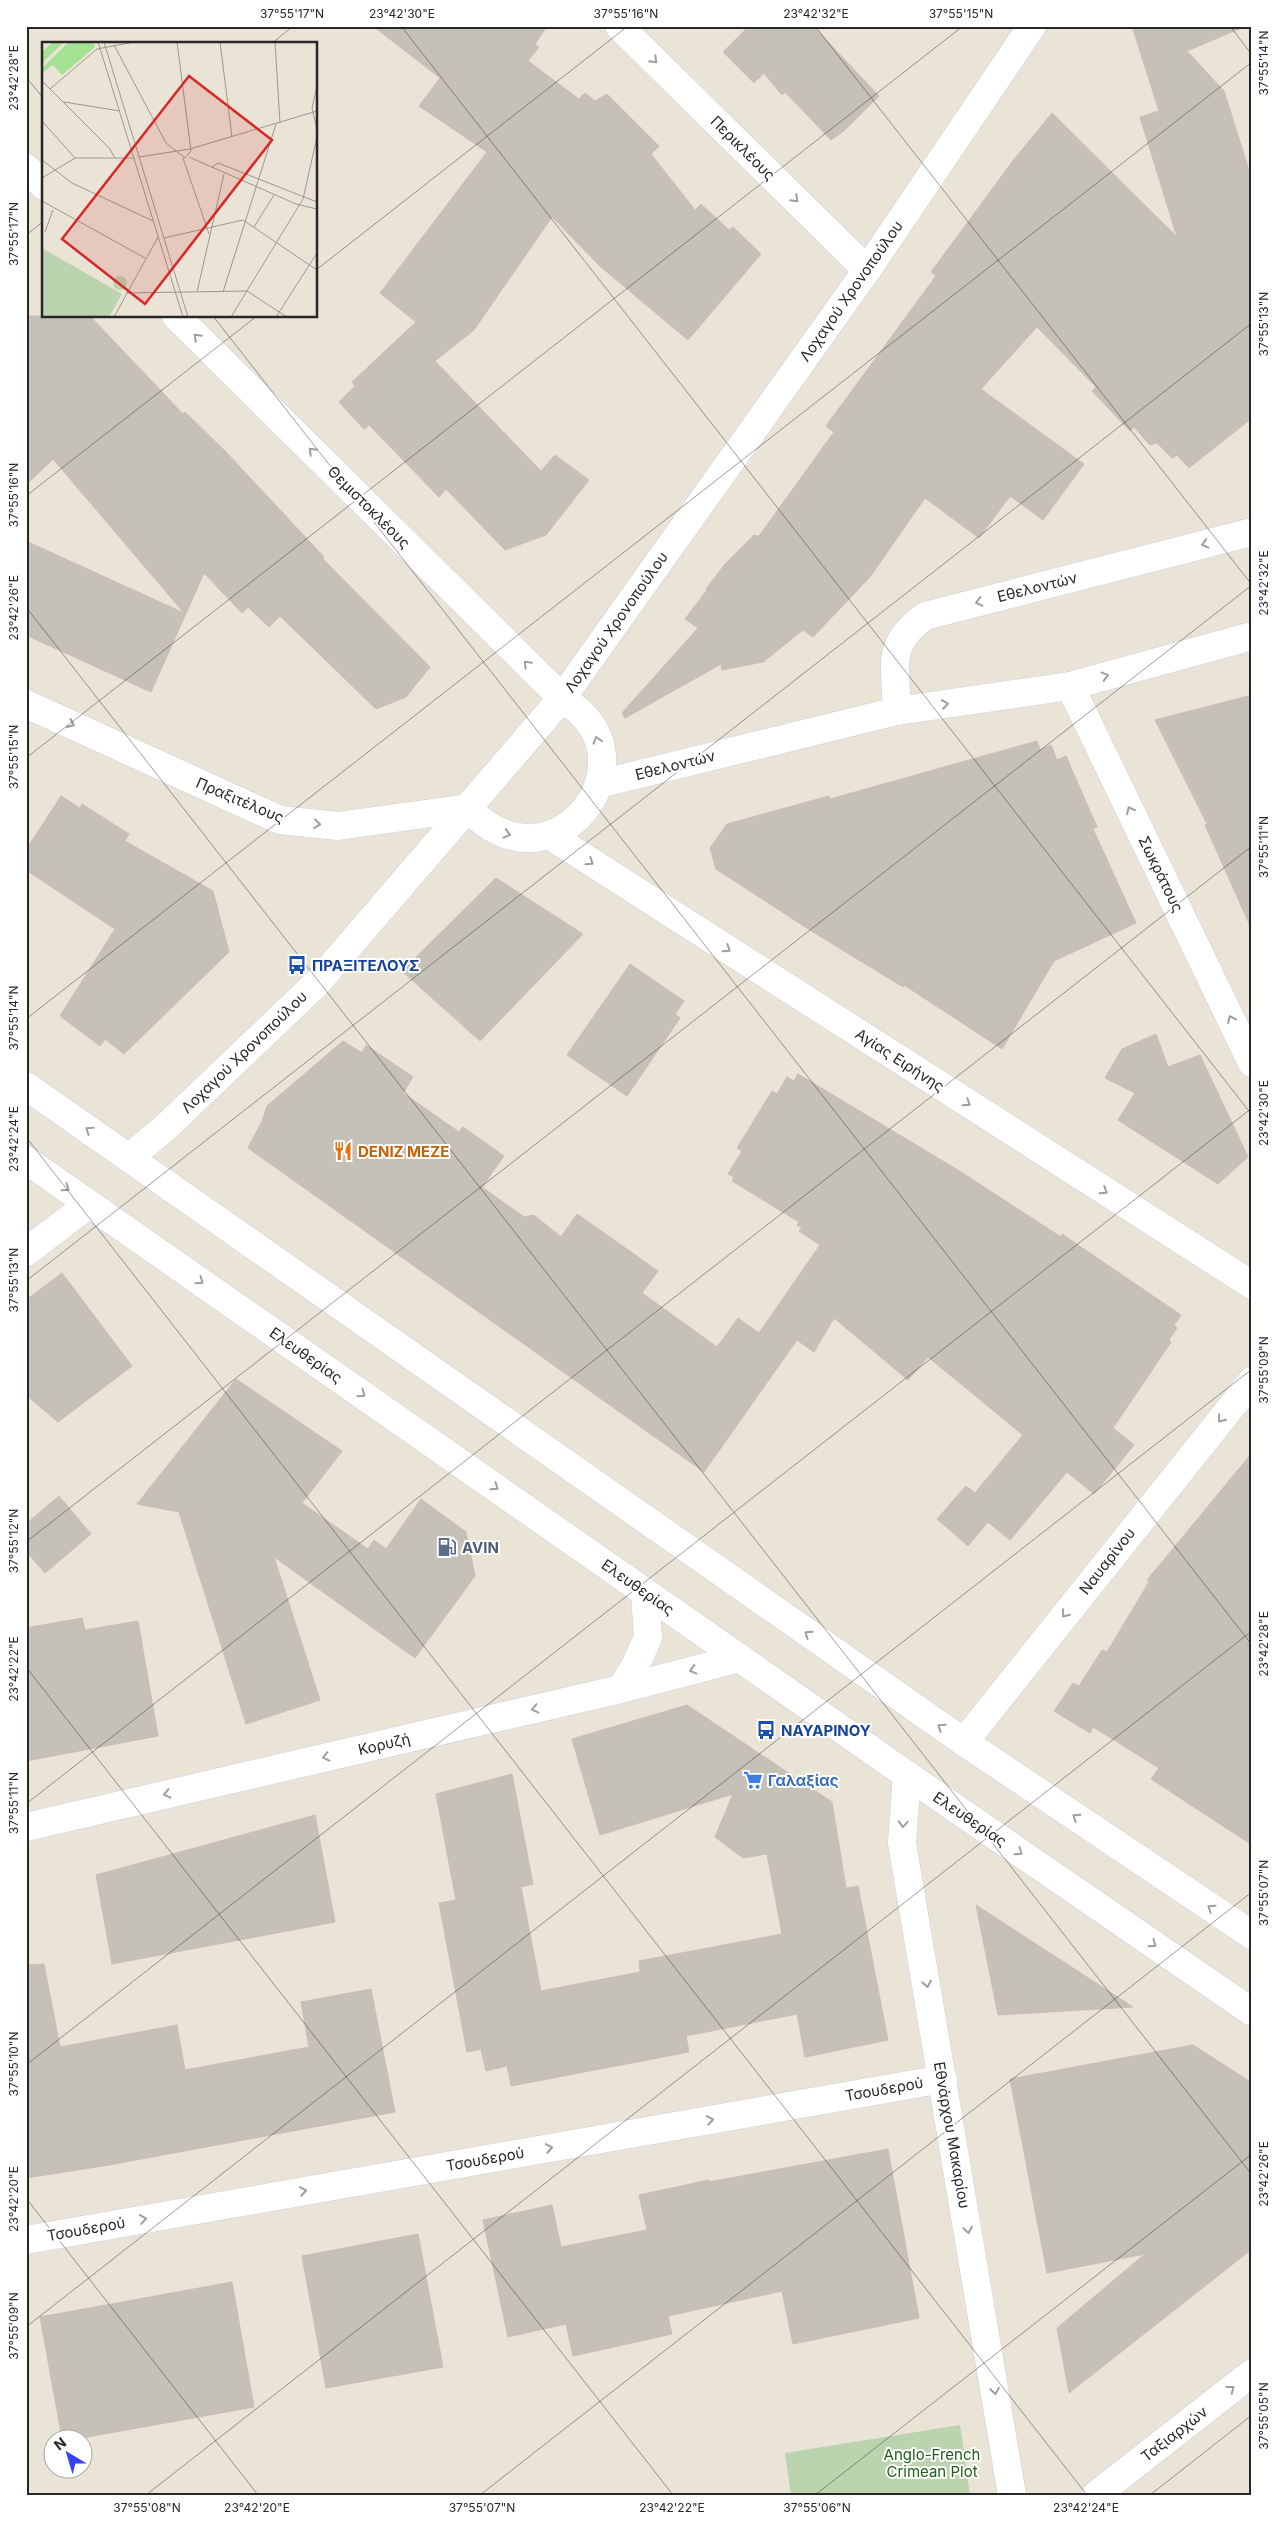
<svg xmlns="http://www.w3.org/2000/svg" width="1278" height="2521" viewBox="0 0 1278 2521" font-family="Inter,sans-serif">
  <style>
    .cemetery { fill: #bcd3af }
    .building { fill: #c5c1b8; stroke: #c4c0b2 }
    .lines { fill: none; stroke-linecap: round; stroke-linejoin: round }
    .minor-casing { stroke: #cdcee0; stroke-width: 29 }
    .tertiary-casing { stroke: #cdcee0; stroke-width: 29 }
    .secondary-casing { stroke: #cdcee0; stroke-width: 29 }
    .minor { stroke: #fff; stroke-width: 28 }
    .tertiary { stroke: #fff; stroke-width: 28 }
    .secondary { stroke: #fff; stroke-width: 28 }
    .oneway { stroke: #9e9e9e }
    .ticks { fill: none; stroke: #272727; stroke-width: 1; stroke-opacity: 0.45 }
    .labels { text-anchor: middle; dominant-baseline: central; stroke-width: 4; stroke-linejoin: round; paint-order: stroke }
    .street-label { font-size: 15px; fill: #272727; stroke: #fff }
    .transit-label { font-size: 15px; font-weight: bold; fill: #164399; stroke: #fff; text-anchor: start }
    .food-label { font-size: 15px; font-weight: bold; fill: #c56008; stroke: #fff; text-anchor: start }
    .service-label { font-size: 15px; font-weight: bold; fill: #4e5e75; stroke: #fff; text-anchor: start }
    .shop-label { font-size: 15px; font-weight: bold; fill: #366cbe; stroke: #fff; text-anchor: start }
    .park-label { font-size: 15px; fill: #1f6119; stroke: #fff }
    .inset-road { fill: none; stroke: #9c9891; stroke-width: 1 }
    .view { fill: #d62828; fill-opacity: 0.15; stroke: #d62828; stroke-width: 2.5 }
    .inset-edge { fill: none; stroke: #272727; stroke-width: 2.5 }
    .neatline { fill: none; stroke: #272727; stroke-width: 2 }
    .ticks-label { font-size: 12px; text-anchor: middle; fill: #272727 }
  </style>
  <rect width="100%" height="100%" fill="#eae4d7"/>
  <path class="cemetery" d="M960 2425 970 2495H791L785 2453Z"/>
  <g class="building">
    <path d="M373 26H547L535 44 539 47 528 61 579 99 585 93 595 101 607 94 659 146 651 154 695 210 701 204 729 230 733 227 761 254 688 340 601 267 552 217 474 330 435 361 541 471 555 455 589 480 546 535 505 550 446 489 439 497 369 425 364 429 339 402 355 386 352 382 416 322 380 293 487 152 419 106 440 78Z"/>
    <path d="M749 26H813L879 96 845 130 831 140 785 92 782 95 764 73 754 83 723 52Z"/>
    <path d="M1132 26H1246L1187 51 1224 91 1252 180V418L1189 468 1177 455 1172 458 1157 443 1150 445 1134 427 1130 431 1092 391 1096 387 1037 327 981 389 1084 464 1043 520 1010 496 979 538 925 498 870 577 813 637 803 630 763 662 722 670 721 664 625 718 622 713 698 628 685 619 707 590 706 589 725 564 754 535 759 536 834 432 826 426 936 276 931 272 1012 162 1052 113 1177 237 1140 117 1159 111Z"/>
    <path d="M26 316H90L183 414 185 412 226 452 324 557 322 558 430 667 406 697 376 709 280 616 269 627 248 607 242 613 204 573 151 692 26 635V541L184 613 53 459 26 485Z"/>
    <path d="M1252 695V930L1205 825 1207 824 1155 720Z"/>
    <path d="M1037 741 1040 750 1051 745 1057 760 1066 756 1097 827 1093 829 1136 923 1054 961 1002 1049 904 985 903 987 813 932 716 869 710 848 727 824 829 796 830 799Z"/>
    <path d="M61 796 80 808 82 804 129 834 125 841 213 891 229 952 124 1054 105 1039 100 1046 60 1016 115 929 26 870V850Z"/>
    <path d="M496 878 583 934 480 1041 402 971Z"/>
    <path d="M630 964 684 1001 675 1014 680 1018 627 1096 567 1055Z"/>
    <path d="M1156 1034 1168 1067 1200 1055 1248 1157 1218 1184 1118 1120 1135 1093 1105 1078 1122 1049Z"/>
    <path d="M343 1041 362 1053 366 1045 413 1077 403 1093 459 1132 463 1127 504 1156 482 1187 524 1217 534 1215 561 1237 577 1214 658 1271 642 1293 717 1347 738 1318 759 1333 820 1245 799 1231 802 1227 797 1225 799 1222 732 1181 734 1177 728 1174 742 1151 737 1148 772 1091 777 1094 787 1077 794 1081 798 1074 961 1172 1061 1237 1062 1234 1181 1315 1174 1325 1177 1328 1169 1340 1171 1342 1113 1428 1134 1445 1094 1494 1067 1472 1010 1540 988 1522 968 1546 937 1519 966 1486 975 1493 1023 1435 928 1357 908 1380 834 1318 814 1352 797 1340 704 1472 248 1148 262 1121 267 1106Z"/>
    <path d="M62 1273 132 1366 58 1422 26 1395V1300Z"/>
    <path d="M236 1379 342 1451 302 1503 368 1549 374 1540 386 1549 421 1499 466 1532 475 1576 415 1658 274 1557 320 1700 246 1724 179 1512 137 1504Z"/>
    <path d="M1252 1453V1845L1151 1779 1159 1768 1093 1727 1090 1733 1054 1711 1073 1683 1079 1686 1102 1650 1107 1652 1149 1582 1147 1580Z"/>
    <path d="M59 1496 91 1534 45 1573 26 1551V1524Z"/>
    <path d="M82 1618 85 1630 138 1621 158 1736 26 1761V1628Z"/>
    <path d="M687 1705 832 1802 846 1888 858 1886 888 2040 805 2057 797 2014 686 2036 689 2052 511 2086 507 2066 486 2071 481 2049 467 2052 439 1903 456 1900 436 1794 512 1774 533 1884 521 1887 541 1991 640 1972 639 1961 782 1934 767 1854 743 1858 715 1837 733 1794 600 1835 572 1739Z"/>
    <path d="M315 1815 335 1922 112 1964 96 1875Z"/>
    <path d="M976 1905 1133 2007 998 2015Z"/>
    <path d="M44 1964 60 2047 177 2025 185 2070 309 2047 301 2002 371 1989 395 2112 109 2165 26 2178V1965Z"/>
    <path d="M1193 2045 1252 2083V2249L1069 2393 1057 2328 1145 2254 1047 2273 1010 2079Z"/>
    <path d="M888 2149 919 2318 793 2344 782 2291 668 2316 672 2334 573 2356 566 2324 508 2337 483 2220 552 2205 561 2247 647 2230 639 2195 709 2180V2182Z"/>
    <path d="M418 2234 443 2367 326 2388 302 2256Z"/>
    <path d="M232 2282 254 2407 82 2438H62L40 2317Z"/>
  </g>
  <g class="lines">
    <g class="minor-casing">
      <g id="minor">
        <path d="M619 26 867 270"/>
        <path d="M26 168 44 186"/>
        <path d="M1070 686 1252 1063"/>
        <path d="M26 704 280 820 338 826 468 808C548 894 647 775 580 712 575 707 568 703 562 698L176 316"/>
        <path d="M549 835 1252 1285"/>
        <path d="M26 1252 89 1204"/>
        <path d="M964 1742 1252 1381"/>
        <path d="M907 1775 902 1843 1012 2495"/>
        <path d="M26 1827 621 1689 740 1658"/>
        <path d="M26 2240 943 2079"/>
        <path d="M1096 2495 1252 2373"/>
      </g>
    </g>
    <g class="tertiary-casing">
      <g id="tertiary">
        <path d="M897 711C896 665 885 645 925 616L1252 532"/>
        <path d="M599 784 897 711 1070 686 1252 636"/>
        <path d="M129 1158 167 1126 317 983 562 698 867 270 1032 26"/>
      </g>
    </g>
    <g class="secondary-casing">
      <g id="secondary">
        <path d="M26 1086 964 1742 1252 1935"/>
        <path d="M26 1160 907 1775 1252 2012"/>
        <path d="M621 1689 635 1666 648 1638 645 1592"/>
      </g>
    </g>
    <use href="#minor" class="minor"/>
    <use href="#tertiary" class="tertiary"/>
    <use href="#secondary" class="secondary"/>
  </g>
  <defs><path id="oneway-chevron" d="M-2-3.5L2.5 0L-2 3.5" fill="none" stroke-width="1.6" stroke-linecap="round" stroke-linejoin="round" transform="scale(1.25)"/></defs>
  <g class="oneway">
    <use href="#oneway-chevron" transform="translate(654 60) rotate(45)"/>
    <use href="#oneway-chevron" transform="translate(795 199) rotate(45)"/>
    <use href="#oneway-chevron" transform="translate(197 337) rotate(-135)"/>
    <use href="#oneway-chevron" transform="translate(312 451) rotate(-135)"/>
    <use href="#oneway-chevron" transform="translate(1205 544) rotate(166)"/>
    <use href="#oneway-chevron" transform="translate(979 602) rotate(166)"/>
    <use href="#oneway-chevron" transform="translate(527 664) rotate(-135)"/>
    <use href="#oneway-chevron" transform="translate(1105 676) rotate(-15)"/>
    <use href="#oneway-chevron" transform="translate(945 704) rotate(-8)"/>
    <use href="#oneway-chevron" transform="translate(71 724) rotate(25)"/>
    <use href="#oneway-chevron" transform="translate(597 740) rotate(-107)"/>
    <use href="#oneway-chevron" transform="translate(1130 810) rotate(-116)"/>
    <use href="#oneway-chevron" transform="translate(317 824) rotate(6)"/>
    <use href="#oneway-chevron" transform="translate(507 834) rotate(15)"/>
    <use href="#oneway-chevron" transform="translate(590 862) rotate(33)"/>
    <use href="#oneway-chevron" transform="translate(727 949) rotate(33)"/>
    <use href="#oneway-chevron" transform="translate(1231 1019) rotate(-116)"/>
    <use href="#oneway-chevron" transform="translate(967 1103) rotate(33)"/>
    <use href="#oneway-chevron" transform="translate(89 1130) rotate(-145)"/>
    <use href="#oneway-chevron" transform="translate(66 1188) rotate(35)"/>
    <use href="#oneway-chevron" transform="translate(1104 1191) rotate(33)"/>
    <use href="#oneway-chevron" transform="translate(200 1281) rotate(35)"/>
    <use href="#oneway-chevron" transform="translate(362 1394) rotate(35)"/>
    <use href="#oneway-chevron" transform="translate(1221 1419) rotate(129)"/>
    <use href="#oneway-chevron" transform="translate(495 1487) rotate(35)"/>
    <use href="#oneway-chevron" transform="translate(1065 1614) rotate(128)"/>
    <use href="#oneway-chevron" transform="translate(808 1634) rotate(-145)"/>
    <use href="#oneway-chevron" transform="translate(693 1670) rotate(166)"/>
    <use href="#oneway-chevron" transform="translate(535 1709) rotate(167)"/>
    <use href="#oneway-chevron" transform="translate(941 1727) rotate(-145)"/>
    <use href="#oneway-chevron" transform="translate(326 1757) rotate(167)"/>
    <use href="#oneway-chevron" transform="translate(167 1794) rotate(167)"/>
    <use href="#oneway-chevron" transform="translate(1076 1817) rotate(-146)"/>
    <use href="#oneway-chevron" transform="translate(903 1824) rotate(94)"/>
    <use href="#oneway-chevron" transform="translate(1019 1852) rotate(34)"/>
    <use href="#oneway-chevron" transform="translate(1211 1908) rotate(-146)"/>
    <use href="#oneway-chevron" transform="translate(1153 1944) rotate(34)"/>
    <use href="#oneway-chevron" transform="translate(927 1984) rotate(80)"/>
    <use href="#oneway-chevron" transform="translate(710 2120) rotate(-10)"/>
    <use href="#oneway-chevron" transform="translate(549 2148) rotate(-10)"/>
    <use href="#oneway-chevron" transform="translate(303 2191) rotate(-10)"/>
    <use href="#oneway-chevron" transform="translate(143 2219) rotate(-10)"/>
    <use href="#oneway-chevron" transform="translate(968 2230) rotate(81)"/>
    <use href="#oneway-chevron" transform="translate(1231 2389) rotate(-38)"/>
    <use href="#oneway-chevron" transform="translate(995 2391) rotate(81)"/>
  </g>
  <path class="ticks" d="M401 26 1252 1115M815 26 1252 585M1230 26 1252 55M271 44 293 26M26 77 44 99M26 235 44 221M316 270 628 26M213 316 1252 1645M26 496 257 316M26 607 1252 2175M26 758 963 26M26 1019 1252 62M26 1137 1087 2495M26 1281 1252 323M26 1542 1252 585M26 1667 673 2495M26 1804 1252 846M26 2065 1252 1108M26 2198 258 2495M26 2327 1252 1369M146 2495 1252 1631M480 2495 1252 1892M815 2495 1252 2154M1150 2495 1252 2415"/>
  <defs>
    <g id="bus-bare" transform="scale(1.5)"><path d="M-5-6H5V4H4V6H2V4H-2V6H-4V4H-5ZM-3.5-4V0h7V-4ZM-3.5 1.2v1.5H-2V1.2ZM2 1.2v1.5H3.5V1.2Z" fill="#1a4fb4" stroke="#fff" stroke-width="2.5" paint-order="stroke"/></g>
    <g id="restaurant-bare" transform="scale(1.5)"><path d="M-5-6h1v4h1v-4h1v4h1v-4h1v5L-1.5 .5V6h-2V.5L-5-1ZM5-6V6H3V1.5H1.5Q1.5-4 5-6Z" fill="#e8710a" stroke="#fff" stroke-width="2.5" paint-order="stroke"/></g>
    <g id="fuel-bare" transform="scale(1.5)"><path d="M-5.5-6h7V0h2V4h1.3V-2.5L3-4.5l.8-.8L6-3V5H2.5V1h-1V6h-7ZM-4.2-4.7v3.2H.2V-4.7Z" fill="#5c6f8a" stroke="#fff" stroke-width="2.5" paint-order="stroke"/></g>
    <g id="supermarket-bare" transform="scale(1.5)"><path d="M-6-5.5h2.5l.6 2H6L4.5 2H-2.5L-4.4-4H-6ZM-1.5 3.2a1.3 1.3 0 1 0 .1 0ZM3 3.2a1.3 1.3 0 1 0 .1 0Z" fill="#3f7fe0" stroke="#fff" stroke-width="2.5" paint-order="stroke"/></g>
  </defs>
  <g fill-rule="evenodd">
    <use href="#bus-bare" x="297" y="965"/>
    <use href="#restaurant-bare" x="343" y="1151"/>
    <use href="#fuel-bare" x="447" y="1547"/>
    <use href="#bus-bare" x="766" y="1730"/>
    <use href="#supermarket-bare" x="753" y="1780"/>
  </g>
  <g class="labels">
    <g class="street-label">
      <text transform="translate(743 148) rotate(45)">Περικλέους</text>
      <text transform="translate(851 291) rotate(-55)">Λοχαγού Χρονοπούλου</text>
      <text transform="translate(369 507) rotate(45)">Θεμιστοκλέους</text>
      <text transform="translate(1037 587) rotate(-14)">Εθελοντών</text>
      <text transform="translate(616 622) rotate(-55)">Λοχαγού Χρονοπούλου</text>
      <text transform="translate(675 765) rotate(-14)">Εθελοντών</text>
      <text transform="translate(240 800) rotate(23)">Πραξιτέλους</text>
      <text transform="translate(1161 874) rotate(64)">Σωκράτους</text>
      <text transform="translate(244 1052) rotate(-44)">Λοχαγού Χρονοπούλου</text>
      <text transform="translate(900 1060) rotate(33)">Αγίας Ειρήνης</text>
      <text transform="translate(306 1355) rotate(35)">Ελευθερίας</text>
      <text transform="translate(1107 1561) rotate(-52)">Ναυαρίνου</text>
      <text transform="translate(638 1587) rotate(35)">Ελευθερίας</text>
      <text transform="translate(384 1744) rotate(-13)">Κορυζή</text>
      <text transform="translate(970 1819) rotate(34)">Ελευθερίας</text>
      <text transform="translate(884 2089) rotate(-10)">Τσουδερού</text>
      <text transform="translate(952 2135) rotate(80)">Εθνάρχου Μακαρίου</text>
      <text transform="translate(485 2159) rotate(-10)">Τσουδερού</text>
      <text transform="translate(86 2229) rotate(-10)">Τσουδερού</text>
      <text transform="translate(1174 2434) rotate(-38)">Ταξιαρχών</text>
    </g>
    <g class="transit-label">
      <text x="312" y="965">ΠΡΑΞΙΤΕΛΟΥΣ</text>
      <text x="781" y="1730">ΝΑΥΑΡΙΝΟΥ</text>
    </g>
    <g class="food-label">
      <text x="358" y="1151">DENIZ MEZE</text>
    </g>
    <g class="service-label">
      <text x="462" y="1547">AVIN</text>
    </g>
    <g class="shop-label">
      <text x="768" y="1780">Γαλαξίας</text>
    </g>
    <g class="park-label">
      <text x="932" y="2454">Anglo-French<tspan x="932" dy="17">Crimean Plot</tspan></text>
    </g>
  </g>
  <g transform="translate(42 42)">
    <rect width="275" height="275" fill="#eae4d7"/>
    <path d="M11 0H22L0 21V10ZM27 0H51L53 5 20 33 11 23 0 31V26Z" fill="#a4e193"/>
    <path d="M0 206 80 252 67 275H0ZM71 241a7 7 0 1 1 14 0a7 7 0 1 1-14 0Z" fill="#bcd3af"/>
    <path class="inset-road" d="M56 0 141 275M62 0 146 275M178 0 190 95M233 0 238 81M72 3 124 101 143 116 149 109 135 0M0 39 67 106 73 116M275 44 270 66 275 87M8 47 55 7 92 0M22 60 78 69M0 79 33 116M97 115 148 107 275 69M147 115 254 162 275 167M141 116 167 192M0 118 30 141 111 179M170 125 176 121 275 160M0 136 33 116H92M0 159 103 216M201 178 275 228M212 185 232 153M3 190 11 168M122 196 201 178M155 250 182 132M181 250 234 82M84 251 205 249 245 275M72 275 116 195M189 275 261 157 275 95M234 275 275 211"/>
    <path class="view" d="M147 34 230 98 103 262 20 197Z"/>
    <rect width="275" height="275" class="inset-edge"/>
  </g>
  <rect width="1278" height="2521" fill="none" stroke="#ffffff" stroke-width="55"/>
  <g transform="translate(68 2454) rotate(322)"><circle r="24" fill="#ffffff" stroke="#a9a9a9"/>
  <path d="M0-4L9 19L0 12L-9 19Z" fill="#3642f8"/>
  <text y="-8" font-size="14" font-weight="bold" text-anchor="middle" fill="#272727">N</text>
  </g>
  <rect x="28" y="28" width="1222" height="2466" class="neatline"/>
  <g class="ticks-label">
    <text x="292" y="18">37°55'17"N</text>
    <text x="402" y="18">23°42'30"E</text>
    <text x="626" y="18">37°55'16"N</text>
    <text x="816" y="18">23°42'32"E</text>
    <text x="961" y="18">37°55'15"N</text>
    <text transform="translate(1264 63) rotate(-90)" y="4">37°55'14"N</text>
    <text transform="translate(14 78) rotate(-90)" y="4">23°42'28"E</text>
    <text transform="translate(14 234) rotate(-90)" y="4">37°55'17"N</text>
    <text transform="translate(1264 324) rotate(-90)" y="4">37°55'13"N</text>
    <text transform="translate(14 495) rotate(-90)" y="4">37°55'16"N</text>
    <text transform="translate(1264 583) rotate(-90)" y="4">23°42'32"E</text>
    <text transform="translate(14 608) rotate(-90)" y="4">23°42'26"E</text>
    <text transform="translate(14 757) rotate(-90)" y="4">37°55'15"N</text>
    <text transform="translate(1264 847) rotate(-90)" y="4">37°55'11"N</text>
    <text transform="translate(14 1018) rotate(-90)" y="4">37°55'14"N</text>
    <text transform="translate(1264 1113) rotate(-90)" y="4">23°42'30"E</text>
    <text transform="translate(14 1139) rotate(-90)" y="4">23°42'24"E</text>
    <text transform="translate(14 1280) rotate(-90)" y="4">37°55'13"N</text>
    <text transform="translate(1264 1370) rotate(-90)" y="4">37°55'09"N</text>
    <text transform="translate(14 1541) rotate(-90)" y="4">37°55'12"N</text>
    <text transform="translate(1264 1644) rotate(-90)" y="4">23°42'28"E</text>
    <text transform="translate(14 1669) rotate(-90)" y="4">23°42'22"E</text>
    <text transform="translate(14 1803) rotate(-90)" y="4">37°55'11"N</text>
    <text transform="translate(1264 1893) rotate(-90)" y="4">37°55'07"N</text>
    <text transform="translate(14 2064) rotate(-90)" y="4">37°55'10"N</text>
    <text transform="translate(1264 2174) rotate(-90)" y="4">23°42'26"E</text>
    <text transform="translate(14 2199) rotate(-90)" y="4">23°42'20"E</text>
    <text transform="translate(14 2326) rotate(-90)" y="4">37°55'09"N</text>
    <text transform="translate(1264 2416) rotate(-90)" y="4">37°55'05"N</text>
    <text x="147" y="2512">37°55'08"N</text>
    <text x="257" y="2512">23°42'20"E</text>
    <text x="482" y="2512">37°55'07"N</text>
    <text x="672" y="2512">23°42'22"E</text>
    <text x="817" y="2512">37°55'06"N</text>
    <text x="1086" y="2512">23°42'24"E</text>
  </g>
</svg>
